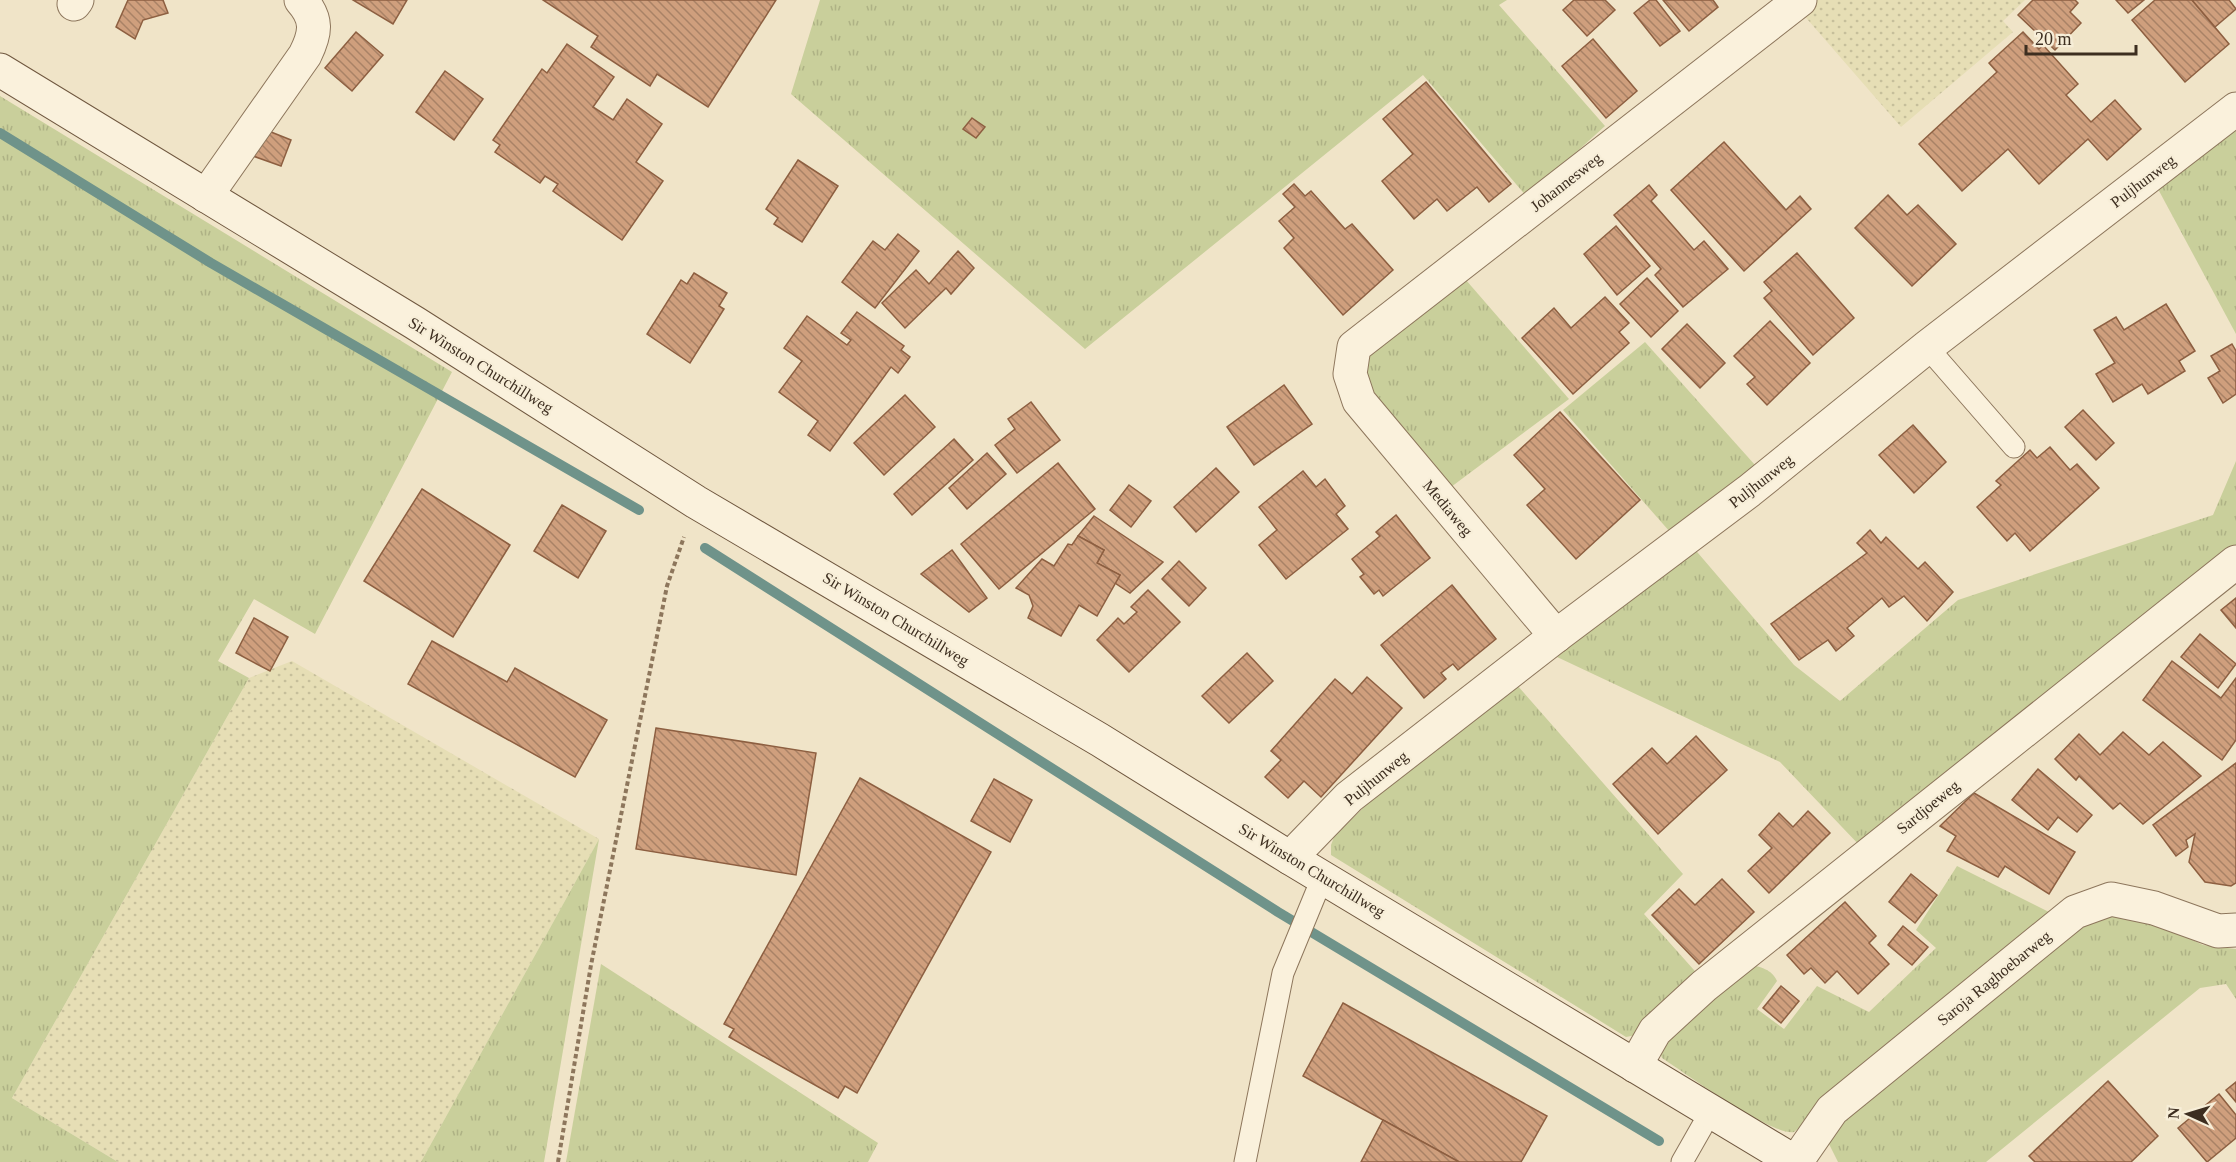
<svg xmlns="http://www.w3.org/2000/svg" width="2236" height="1162" viewBox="0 0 2236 1162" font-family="Georgia,serif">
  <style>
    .farmland { fill: url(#farmland-dots) }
    .grass { fill: url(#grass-tufts) }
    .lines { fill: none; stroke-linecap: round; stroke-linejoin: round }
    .stream { stroke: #6f938a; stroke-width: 10 }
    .building { fill: url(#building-back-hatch); stroke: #8d5f41; stroke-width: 1.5 }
    .lane-casing { stroke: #8d765c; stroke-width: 23 }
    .street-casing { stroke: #8d765c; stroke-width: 35 }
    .secondary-casing { stroke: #6f573f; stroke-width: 35 }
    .path { stroke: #8d765c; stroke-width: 4; stroke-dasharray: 4.5 3; stroke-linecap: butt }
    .lane { stroke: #faf1dc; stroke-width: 21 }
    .street { stroke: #faf1dc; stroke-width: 33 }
    .secondary { stroke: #faf1dc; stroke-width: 33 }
    .labels { text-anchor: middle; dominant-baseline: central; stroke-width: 4.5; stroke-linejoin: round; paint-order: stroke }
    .street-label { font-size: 16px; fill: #3d2e20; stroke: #f7eed8 }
  </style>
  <defs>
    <pattern id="farmland-dots" width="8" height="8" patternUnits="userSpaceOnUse" patternTransform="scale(1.5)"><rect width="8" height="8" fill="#e6deb5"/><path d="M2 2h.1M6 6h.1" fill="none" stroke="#c6bf9b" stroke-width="1.8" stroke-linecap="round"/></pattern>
    <pattern id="grass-tufts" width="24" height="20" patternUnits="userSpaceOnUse" patternTransform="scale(1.5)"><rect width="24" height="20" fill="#c9cf9b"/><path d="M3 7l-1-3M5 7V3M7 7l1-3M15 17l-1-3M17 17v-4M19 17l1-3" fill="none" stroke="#aeb285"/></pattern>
    <pattern id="building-back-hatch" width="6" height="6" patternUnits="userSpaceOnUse" patternTransform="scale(1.5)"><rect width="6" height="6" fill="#cf9f7d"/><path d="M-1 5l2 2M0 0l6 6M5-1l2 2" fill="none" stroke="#a98266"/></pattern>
  </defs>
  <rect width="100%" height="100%" fill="#f0e4c8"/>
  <g class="farmland">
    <path d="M1817 0H2025L2003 21 2013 32 1901 127 1801 12Z"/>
    <path d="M292 661 599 839 421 1162H118L12 1098 249 678Z"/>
  </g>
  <g class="grass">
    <path d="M820 0H1507L1499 5 1605 126 1527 197 1423 75 1085 349 791 94Z"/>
    <path d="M0 96 452 372 315 634 254 599 218 661 249 678 12 1098 118 1162H0Z"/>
    <path d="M2236 125V334L2158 189Z"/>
    <path d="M1459 272 1569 399 1447 490 1370 398 1366 377 1369 350Z"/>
    <path d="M1645 342 1755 465 1670 532 1563 410Z"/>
    <path d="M2236 461V553L1862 848 1780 762 1557 657 1692 546 1794 665 1840 701 1958 600 2213 515Z"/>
    <path d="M1517 685 1683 874 1644 914 1702 979 1636 1035 1626 1037 1618 1032 1331 855V845L1334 837 1381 790Z"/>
    <path d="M599 839 544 1162H421Z"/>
    <path d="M1957 866 2051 913 1794 1132C1772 1136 1685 1073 1662 1058L1658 1047 1748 964C1760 967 1772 969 1777 981L1757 1009 1784 1029 1817 986 1869 1012 1936 948 1916 930Z"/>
    <path d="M2113 913 2147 918 2203 945 2236 949V999L2226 984 2200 988 1986 1162H1838L1828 1142 1833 1129 2082 924Z"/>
    <path d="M601 964 878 1143 868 1162H566Z"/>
  </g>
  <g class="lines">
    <g class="stream">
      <path d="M0 133 211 263 639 510"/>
      <path d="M705 548 1278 912 1659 1141"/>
    </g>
  </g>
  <g class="building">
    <path d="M128 0H163L168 13 143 20 135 39 116 27Z"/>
    <path d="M353 0H407L393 24Z"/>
    <path d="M543 0H776L708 107 657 74 650 86 591 47 598 36Z"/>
    <path d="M1574 0H1605L1615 10 1587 36 1563 10Z"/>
    <path d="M1650 0H1656L1680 31 1660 46 1634 13Z"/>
    <path d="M1663 0H1713L1718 7 1689 31Z"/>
    <path d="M2033 0H2075L2078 3 2070 12 2081 23 2055 50 2018 15Z"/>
    <path d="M2116 0H2144L2128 13Z"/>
    <path d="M2155 0H2192L2229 44 2185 82 2132 20Z"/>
    <path d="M2192 0H2229L2236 9 2215 27Z"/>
    <path d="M356 32 383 55 352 91 325 68Z"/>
    <path d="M2023 32 2039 49 2043 45 2078 84 2066 95 2091 122 2115 100 2141 129 2107 160 2088 139 2039 184 2008 149 1962 191 1919 144 1997 72 1989 63Z"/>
    <path d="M1593 39 1637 91 1606 118 1562 66Z"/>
    <path d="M567 44 614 77 593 107 613 120 627 99 662 124 636 162 663 181 622 240 553 191 558 184 545 176 540 183 495 152 500 145 493 140 542 69 547 73Z"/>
    <path d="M445 71 483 99 454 140 416 112Z"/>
    <path d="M1426 82 1511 184 1489 202 1477 187 1447 211 1437 199 1414 219 1382 181 1413 154 1383 119Z"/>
    <path d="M972 118 985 127 976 138 963 129Z"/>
    <path d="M261 128 291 140 281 166 250 155Z"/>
    <path d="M1724 142 1786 210 1800 196 1811 209 1744 271 1671 190Z"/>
    <path d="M798 160 838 186 802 242 774 224 778 218 766 209Z"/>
    <path d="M1294 184 1305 196 1311 191 1345 229 1352 224 1393 270 1343 315 1284 248 1294 238 1279 221 1295 207 1283 194Z"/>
    <path d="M1649 185 1657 195 1651 201 1694 250 1704 241 1728 269 1683 307 1655 275 1661 269 1614 215Z"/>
    <path d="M1888 195 1907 215 1918 205 1956 244 1912 286 1855 228Z"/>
    <path d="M1616 226 1650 266 1617 295 1584 254Z"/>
    <path d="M898 234 919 251 875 308 842 282 873 241 885 250Z"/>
    <path d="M958 251 974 268 951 294 946 288 905 328 882 303 916 270 929 284Z"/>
    <path d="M1797 253 1854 318 1813 355 1764 298 1772 291 1764 282Z"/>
    <path d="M694 273 727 293 719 306 724 309 690 363 647 334 681 280 687 284Z"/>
    <path d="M1647 278 1678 311 1651 337 1620 304Z"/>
    <path d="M1605 297 1629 323 1619 332 1629 343 1573 394 1522 338 1554 308 1571 328Z"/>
    <path d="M2166 304 2195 351 2179 361 2185 371 2148 394 2142 384 2113 402 2096 374 2115 363 2094 330 2116 317 2124 330Z"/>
    <path d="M857 312 904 346 901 350 910 357 898 373 891 367 830 451 808 435 818 421 779 392 802 361 784 348 807 316 847 345 851 340 841 333Z"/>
    <path d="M1770 321 1810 363 1767 405 1747 384 1755 377 1734 356Z"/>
    <path d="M1687 324 1725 363 1700 388 1662 349Z"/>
    <path d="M2232 344 2236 351V394L2223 403 2208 378 2220 371 2211 356Z"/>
    <path d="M1284 385 1312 424 1254 465 1227 427Z"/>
    <path d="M905 395 935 427 884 475 854 443Z"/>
    <path d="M1031 402 1060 440 1017 473 995 445 1015 429 1008 419Z"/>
    <path d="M2083 410 2114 443 2096 460 2065 427Z"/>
    <path d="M1560 412 1640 500 1576 559 1527 505 1545 489 1514 455Z"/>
    <path d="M1913 425 1946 462 1914 493 1879 455Z"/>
    <path d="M954 439 973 460 912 515 894 494Z"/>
    <path d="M2050 447 2070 470 2077 464 2099 488 2030 551 2015 533 2007 541 1977 507 2001 485 1996 481 2030 450 2037 458Z"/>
    <path d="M987 453 1006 474 967 509 949 488Z"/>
    <path d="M1058 463 1095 509 999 589 961 544Z"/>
    <path d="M1216 468 1239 492 1196 532 1174 507Z"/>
    <path d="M1303 471 1316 487 1325 479 1345 506 1336 514 1348 529 1286 579 1259 545 1277 530 1259 507Z"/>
    <path d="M1129 485 1151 501 1131 527 1110 510Z"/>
    <path d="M422 489 510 545 453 637 364 581Z"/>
    <path d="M562 505 606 531 578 578 534 551Z"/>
    <path d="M1396 515 1430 558 1383 596 1379 590 1374 594 1360 577 1364 574 1352 559 1380 536 1376 532Z"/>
    <path d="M1094 516 1163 562 1130 593 1115 583 1120 575 1097 563 1104 550 1078 536Z"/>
    <path d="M1870 530 1881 543 1886 537 1918 569 1925 562 1953 592 1927 621 1904 596 1889 607 1882 598 1847 628 1854 636 1836 651 1828 640 1799 660 1771 624 1867 553 1857 543Z"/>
    <path d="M1078 536 1104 550 1097 563 1120 575 1097 616 1079 605 1061 636 1028 618 1033 606 1029 595 1016 588 1042 559 1054 566 1068 544 1072 545Z"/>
    <path d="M952 550 987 598 969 612 921 574Z"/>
    <path d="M1179 561 1206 588 1189 606 1162 579Z"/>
    <path d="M1452 585 1496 639 1458 670 1453 664 1441 673 1446 679 1424 698 1381 645Z"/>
    <path d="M1148 590 1180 622 1129 672 1097 640 1118 618 1124 624 1137 612 1131 607Z"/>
    <path d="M2236 598V628L2221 610Z"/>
    <path d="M254 618 288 637 270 671 236 653Z"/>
    <path d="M2200 634 2236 664 2218 688 2181 657Z"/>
    <path d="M432 641 507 682 515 668 607 720 575 777 408 684Z"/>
    <path d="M1247 653 1273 681 1229 723 1202 696Z"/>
    <path d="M2172 661 2221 698 2236 678V740L2222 760 2143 700Z"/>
    <path d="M1367 677 1402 708 1321 797 1304 781 1288 798 1265 777 1281 760 1271 751 1335 679 1352 694Z"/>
    <path d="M656 728 816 753 796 875 636 849Z"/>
    <path d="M2123 732 2149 755 2163 742 2201 776 2143 824 2120 803 2113 809 2079 776 2076 780 2055 759 2079 734 2100 755Z"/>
    <path d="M1696 736 1727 770 1658 834 1613 784 1652 748 1667 764Z"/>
    <path d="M2236 763V883L2231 886 2205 882 2189 862 2195 834 2186 840 2188 847 2176 856 2153 825Z"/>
    <path d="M2038 769 2092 815 2077 832 2058 817 2048 830 2012 800Z"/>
    <path d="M860 778 991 852 857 1093 845 1086 838 1098 729 1037 734 1029 724 1024Z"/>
    <path d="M994 779 1032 800 1010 842 971 821Z"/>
    <path d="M1974 793 2075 852 2049 894 2005 866 1998 877 1947 851 1956 836 1940 826Z"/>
    <path d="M1808 811 1830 833 1769 893 1748 871 1772 848 1759 835 1779 813 1793 827Z"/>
    <path d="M1911 874 1937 895 1915 923 1889 902Z"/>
    <path d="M1722 879 1754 912 1699 964 1652 915 1679 889 1695 905Z"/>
    <path d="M1845 902 1876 936 1869 943 1889 964 1858 994 1837 971 1825 983 1811 968 1804 974 1787 955Z"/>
    <path d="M1903 926 1928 947 1912 965 1888 945Z"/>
    <path d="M1781 986 1799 1001 1781 1023 1763 1008Z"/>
    <path d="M1343 1003 1547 1116 1521 1162H1459L1303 1076Z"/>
    <path d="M2108 1081 2158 1136 2131 1162H2035L2029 1156Z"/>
    <path d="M2236 1082V1102L2226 1090Z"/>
    <path d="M2219 1094 2236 1115V1138L2207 1162 2178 1128Z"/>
    <path d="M1383 1120 1459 1162H1361Z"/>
  </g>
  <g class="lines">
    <g class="lane-casing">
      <g id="lane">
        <path d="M1927 347 2014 447"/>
        <path d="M1245 1162 1283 973 1323 876"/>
        <path d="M1682 1162 1711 1111"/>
      </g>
    </g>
    <g class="street-casing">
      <g id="street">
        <path d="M74 4 77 0"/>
        <path d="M206 196 305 55C316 33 318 19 301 0"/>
        <path d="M1556 636 1359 401 1350 374 1354 347 1800 0"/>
        <path d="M1290 858 1349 797 1556 636 1749 491 1927 347 2236 109"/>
        <path d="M1635 1066 1655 1031 1704 986 2236 562"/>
        <path d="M1796 1162 1832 1110 2075 912 2111 899 2154 908 2218 931 2236 930"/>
      </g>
    </g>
    <g class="secondary-casing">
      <path id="secondary" d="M0 70 415 323 696 502 1100 740 1290 858 1795 1162"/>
    </g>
    <path class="path" d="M558 1162 591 965 667 586 684 537"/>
    <use href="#lane" class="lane"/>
    <use href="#street" class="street"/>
    <use href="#secondary" class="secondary"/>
  </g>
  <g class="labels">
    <g class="street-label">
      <text transform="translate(2143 181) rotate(-37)">Puljhunweg</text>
      <text transform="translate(1566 182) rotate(-38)">Johannesweg</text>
      <text transform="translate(481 365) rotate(32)">Sir Winston Churchillweg</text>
      <text transform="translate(1761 481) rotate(-38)">Puljhunweg</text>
      <text transform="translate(1448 508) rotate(50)">Mediaweg</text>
      <text transform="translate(896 619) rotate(31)">Sir Winston Churchillweg</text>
      <text transform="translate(1376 778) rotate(-39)">Puljhunweg</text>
      <text transform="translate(1928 807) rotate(-39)">Sardjoeweg</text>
      <text transform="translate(1312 870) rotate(31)">Sir Winston Churchillweg</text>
      <text transform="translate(1994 978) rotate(-39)">Saroja Raghoebarweg</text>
    </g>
  </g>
  <g transform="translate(2188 1114) rotate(274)" stroke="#f7eed8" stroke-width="4.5" paint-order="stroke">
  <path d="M0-4.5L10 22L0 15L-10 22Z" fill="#3d2e20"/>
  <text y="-9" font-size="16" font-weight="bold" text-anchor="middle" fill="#3d2e20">N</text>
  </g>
  <path d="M2026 45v9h110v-9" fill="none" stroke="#3d2e20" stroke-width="3"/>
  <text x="2035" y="45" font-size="18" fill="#3d2e20" stroke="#f7eed8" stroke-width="4.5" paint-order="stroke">20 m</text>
</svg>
